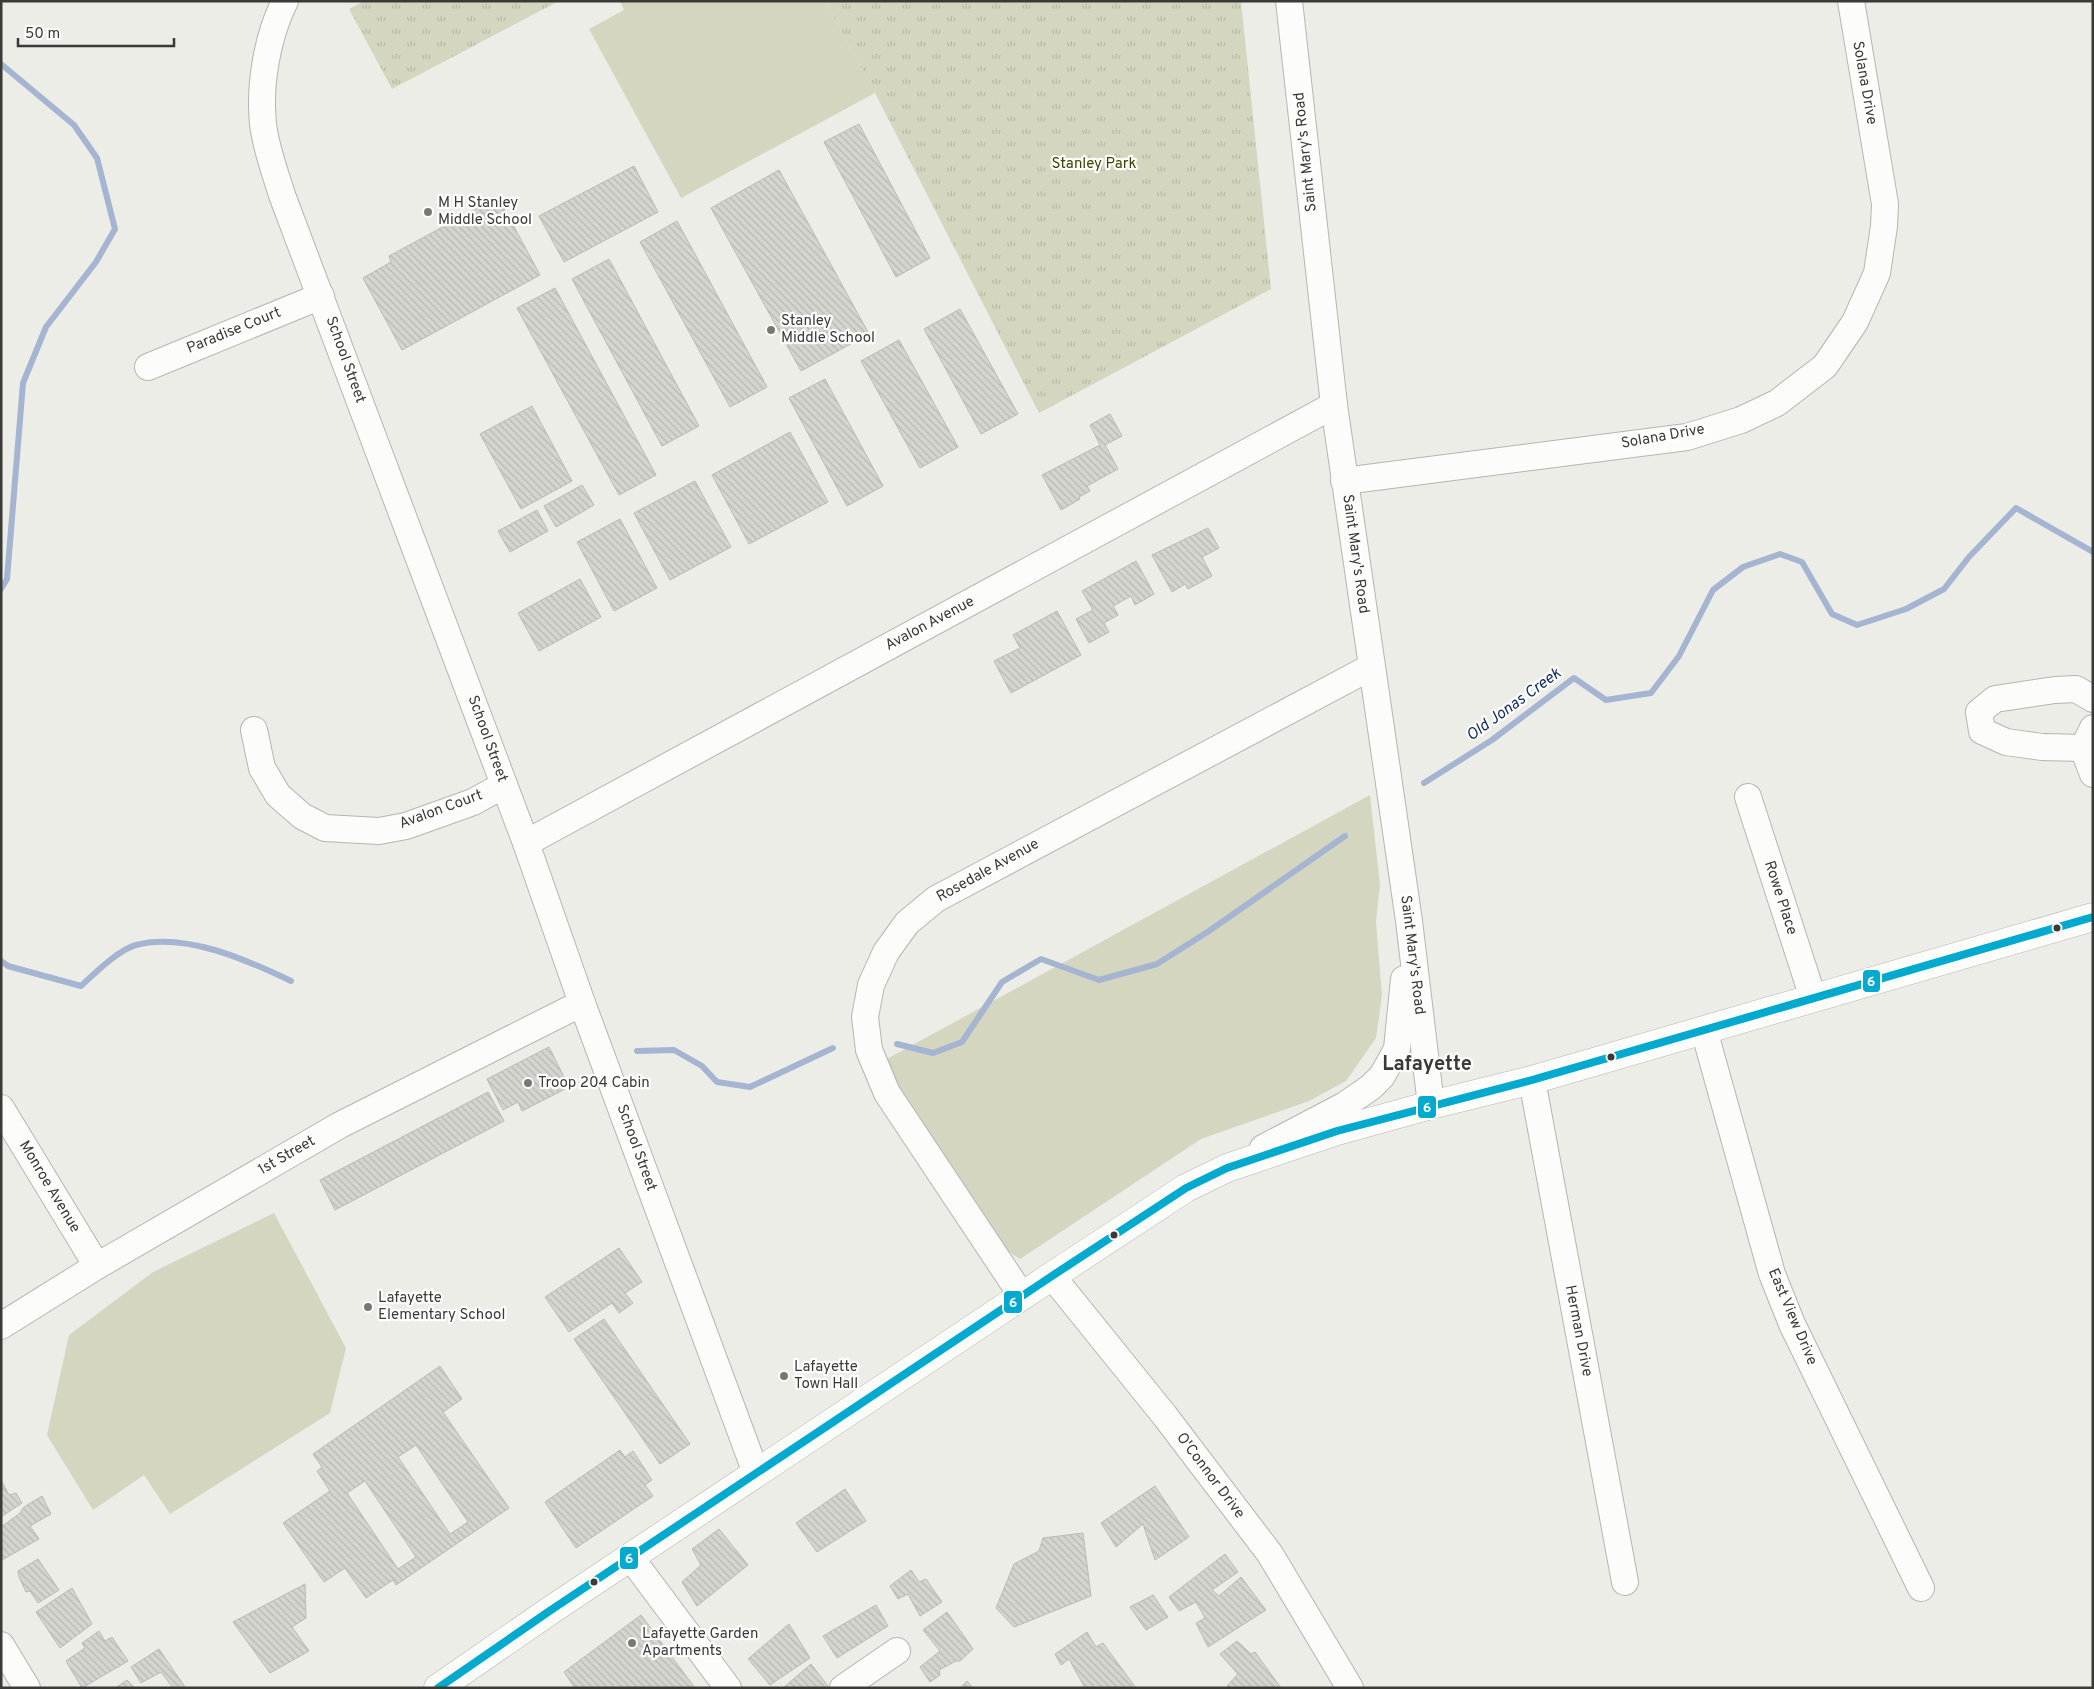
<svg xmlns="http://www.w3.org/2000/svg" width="2094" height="1689" viewBox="0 0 2094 1689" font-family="Overpass,sans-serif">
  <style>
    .green { fill: #d4d6c0 }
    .park { fill: url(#park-tufts) }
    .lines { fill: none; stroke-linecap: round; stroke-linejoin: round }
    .stream { stroke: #a4b4d1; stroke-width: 6 }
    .building { fill: url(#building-back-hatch); stroke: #babab6; fill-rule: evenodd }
    .minor-casing { stroke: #b5b5b1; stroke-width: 28 }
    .major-casing { stroke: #b5b5b1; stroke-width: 29 }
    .minor { stroke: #fcfcfb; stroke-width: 26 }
    .major { stroke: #fcfcfb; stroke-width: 28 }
    .bus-1-casing { stroke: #fff; stroke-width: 11 }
    .bus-1 { stroke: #00a9ce; stroke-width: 8 }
    .poi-dot { fill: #797974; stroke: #fff; stroke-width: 2 }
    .bus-dot { fill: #3a3a36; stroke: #fff; stroke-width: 2 }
    .labels { text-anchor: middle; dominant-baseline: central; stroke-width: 4.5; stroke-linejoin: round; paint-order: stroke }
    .street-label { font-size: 15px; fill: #3a3a36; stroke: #fff }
    .park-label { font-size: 15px; fill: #414302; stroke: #fff }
    .poi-label { font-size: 15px; fill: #3a3a36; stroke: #fff; text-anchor: start }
    .water-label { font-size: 16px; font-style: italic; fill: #0e295e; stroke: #fff }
    .district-label { font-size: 20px; font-weight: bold; fill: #3a3a36; stroke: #fff }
    .line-badge { stroke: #fff; stroke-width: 2 }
    .badge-label { font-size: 14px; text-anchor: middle; font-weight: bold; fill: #fff }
  </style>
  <defs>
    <pattern id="park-tufts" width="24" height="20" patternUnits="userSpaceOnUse" patternTransform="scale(1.25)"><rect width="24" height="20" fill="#d4d6c0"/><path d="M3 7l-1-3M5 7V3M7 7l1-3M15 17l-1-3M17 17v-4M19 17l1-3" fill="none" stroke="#b7b8a6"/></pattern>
    <pattern id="building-back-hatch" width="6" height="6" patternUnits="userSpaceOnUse" patternTransform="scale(1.25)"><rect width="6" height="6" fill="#d5d5d0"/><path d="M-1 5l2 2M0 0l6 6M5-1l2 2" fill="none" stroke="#b8b8b3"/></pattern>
  </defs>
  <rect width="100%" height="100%" fill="#edede7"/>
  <g class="green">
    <path d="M620 1H825L875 93 681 198 589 29 624 10Z"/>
    <path d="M1370 795 1380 885 1376 922 1382 995 1376 1038 1346 1081 1309 1101 1201 1139 1020 1259 1009 1252 903 1097 885 1060Z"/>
    <path d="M274 1213 346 1348 330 1413 170 1514 144 1475 93 1510 47 1435 69 1335 153 1272Z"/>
  </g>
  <g class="park">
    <path d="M364 1H559L392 89 349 9Z"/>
    <path d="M825 1H1241L1271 289 1039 413 875 93Z"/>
  </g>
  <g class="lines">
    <g class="stream">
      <path d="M1 64 74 125 97 158 115 229 96 262 46 327 23 383 7 579 1 589"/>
      <path d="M1424 783 1492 740 1574 678 1606 700 1651 693 1679 656 1713 590 1743 567 1780 554 1802 562 1832 614 1857 625 1906 609 1944 589 1969 557 2016 508 2093 552"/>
      <path d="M1 961 8 966 81 986C95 973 118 950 136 945 185 932 247 960 291 981"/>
      <path d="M897 1044 933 1053 962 1042 1002 982 1041 959 1099 980 1157 964 1209 931 1345 836"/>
      <path d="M637 1051 674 1050 702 1066 717 1082 750 1087 833 1048"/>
    </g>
  </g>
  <g class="building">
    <path d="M859 124 930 258 896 277 824 142Z"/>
    <path d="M634 166 658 212 564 262 539 216Z"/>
    <path d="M779 170 869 334 801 371 711 208Z"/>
    <path d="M498 197 540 275 402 350 363 278 391 262 389 256Z"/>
    <path d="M677 221 767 387 730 407 640 242Z"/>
    <path d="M609 259 699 426 662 446 572 279Z"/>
    <path d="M555 288 656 475 619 495 517 308Z"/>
    <path d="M960 309 1018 414 981 434 924 329Z"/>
    <path d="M899 340 958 447 920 468 861 361Z"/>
    <path d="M825 379 883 486 847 506 789 398Z"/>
    <path d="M532 406 572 481 521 509 480 434Z"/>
    <path d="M1110 414 1122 436 1105 445 1118 469 1087 486 1090 491 1079 497 1080 499 1061 510 1042 475 1100 445 1090 425Z"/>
    <path d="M790 432 828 502 749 544 712 475Z"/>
    <path d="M695 481 731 547 670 580 634 513Z"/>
    <path d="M582 485 594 505 556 527 544 506Z"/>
    <path d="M537 510 548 531 510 552 498 531Z"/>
    <path d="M620 519 657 588 614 611 577 542Z"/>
    <path d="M1208 528 1219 548 1202 557 1212 576 1188 589 1185 584 1172 592 1152 555Z"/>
    <path d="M1136 561 1154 594 1135 605 1131 596 1113 606 1118 615 1104 623 1109 632 1089 643 1076 619 1093 610 1082 591Z"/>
    <path d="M580 579 601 617 539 651 518 613Z"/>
    <path d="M1057 611 1081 655 1011 693 994 661 1020 648 1013 635Z"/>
    <path d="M549 1047 569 1087 522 1111 518 1102 503 1110 487 1079Z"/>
    <path d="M488 1092 504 1121 335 1210 320 1180Z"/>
    <path d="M619 1248 642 1282 625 1293 633 1303 619 1313 612 1303 569 1332 545 1297Z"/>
    <path d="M604 1319 690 1444 660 1464 574 1339Z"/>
    <path d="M440 1366 462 1399 443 1412 509 1508 396 1585 393 1580 366 1598 345 1568 324 1582 283 1523 330 1491 317 1471 322 1467 313 1454ZM416 1445 468 1522 450 1534 398 1457ZM365 1481 416 1557 398 1569 347 1493Z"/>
    <path d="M620 1450 625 1457 633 1451 652 1480 645 1485 653 1496 576 1548 545 1502Z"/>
    <path d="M1 1480 9 1495 16 1493 22 1503 1 1517Z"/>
    <path d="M1155 1486 1189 1537 1155 1560 1143 1524 1116 1547 1101 1523Z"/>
    <path d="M845 1489 866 1521 817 1552 796 1523Z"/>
    <path d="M42 1496 51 1514 30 1526 39 1539 2 1560 1 1527 19 1514 24 1507Z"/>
    <path d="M719 1529 748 1565 697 1606 682 1582 701 1565 692 1549Z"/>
    <path d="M1083 1533 1091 1596 1014 1627 996 1608 1014 1564 1039 1551 1043 1538Z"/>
    <path d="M1225 1554 1238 1572 1212 1590 1219 1596 1241 1577 1266 1610 1208 1647 1196 1623 1205 1618 1196 1602 1179 1611 1169 1597Z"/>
    <path d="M38 1559 59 1590 38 1603 30 1591 26 1592 19 1577 18 1571Z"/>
    <path d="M911 1570 919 1582 926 1579 942 1602 920 1616 908 1594 898 1599 890 1586Z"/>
    <path d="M305 1584 306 1618 292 1627 309 1651 270 1673 233 1622Z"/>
    <path d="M72 1588 92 1624 60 1648 36 1612Z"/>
    <path d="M1153 1595 1168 1617 1146 1630 1130 1607Z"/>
    <path d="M876 1605 888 1626 837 1658 823 1636Z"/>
    <path d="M947 1612 973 1649 960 1661H956L939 1670 940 1675 930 1682 920 1667 940 1651 923 1630Z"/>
    <path d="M641 1615 695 1688H575L564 1672Z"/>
    <path d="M789 1624 810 1658 770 1685 748 1659Z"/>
    <path d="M99 1631 105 1641 112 1637 128 1661 82 1688 66 1661 85 1648 82 1643Z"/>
    <path d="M1087 1632 1096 1647 1103 1643 1136 1688H1085L1069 1659 1061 1665 1055 1654Z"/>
    <path d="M1237 1641 1251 1654 1255 1652 1281 1688H1228L1227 1686 1238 1674 1220 1654Z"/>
    <path d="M159 1649 185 1687 173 1688 161 1672 141 1683 131 1667Z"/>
    <path d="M811 1664 828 1686 826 1688H783Z"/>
    <path d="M127 1680 135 1688H115Z"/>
    <path d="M967 1681 973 1688H960Z"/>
  </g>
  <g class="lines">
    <g class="minor-casing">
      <g id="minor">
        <path d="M285 1C267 37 259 85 263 124 266 149 275 172 282 195L526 843 582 1003 756 1473"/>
        <path d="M1289 1 1334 405 1409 921 1431 1105"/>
        <path d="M148 367 321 296"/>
        <path d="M1344 481 1687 437 1741 420 1777 403 1825 366 1855 322 1877 273 1884 226 1885 204 1851 1"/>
        <path d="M2093 728 2083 748 2093 774"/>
        <path d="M254 730 262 768 278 795 302 816 325 828 379 831 406 826 473 802 504 785"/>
        <path d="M2083 748 2042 747 2006 742 1982 731 1979 712 1995 699 2055 690 2076 689 2093 699"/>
        <path d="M1748 797 1813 998"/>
        <path d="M526 843 1334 405"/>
        <path d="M1704 1030 1772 1274 1792 1324 1921 1588"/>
        <path d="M1532 1080 1625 1582"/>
        <path d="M1 1108 97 1266"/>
        <path d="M1263 1148 1345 1105 1371 1087 1382 1076 1397 1049 1404 979"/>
        <path d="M1052 1276 1165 1416 1270 1554 1350 1688"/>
        <path d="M1022 1296 887 1093 869 1050 865 1017 871 985 886 952 907 923 936 899 1371 667"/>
        <path d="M1 1326 97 1266 340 1125 582 1003"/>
        <path d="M631 1558 728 1688"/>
        <path d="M1 1645 27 1688"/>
        <path d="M843 1688 897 1651"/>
      </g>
    </g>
    <g class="major-casing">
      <path id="major" d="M438 1688 551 1610 1052 1276 1186 1188 1227 1168 1337 1131 1431 1105 1532 1080 2093 917"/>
    </g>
    <use href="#minor" class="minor"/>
    <use href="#major" class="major"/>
    <g class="bus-1-casing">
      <path id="bus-1" d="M438 1688 551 1610 1052 1276 1186 1188 1227 1168 1337 1131 1532 1080 2093 917"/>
    </g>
    <use href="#bus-1" class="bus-1"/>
  </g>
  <g class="poi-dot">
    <circle cx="428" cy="212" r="5"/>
    <circle cx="771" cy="330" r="5"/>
    <circle cx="528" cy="1083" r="5"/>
    <circle cx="368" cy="1307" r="5"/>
    <circle cx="784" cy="1376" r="5"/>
    <circle cx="632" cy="1643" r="5"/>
  </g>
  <g class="bus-dot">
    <circle cx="2057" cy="928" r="4.5"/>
    <circle cx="1611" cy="1057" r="4.5"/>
    <circle cx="1114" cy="1235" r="4.5"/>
    <circle cx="594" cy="1582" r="4.5"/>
  </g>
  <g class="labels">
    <g class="street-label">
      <text transform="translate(1864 83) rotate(80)">Solana Drive</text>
      <text transform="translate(1306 152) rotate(-96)">Saint Mary's Road</text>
      <text transform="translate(234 331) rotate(-22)">Paradise Court</text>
      <text transform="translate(345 360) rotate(70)">School Street</text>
      <text transform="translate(1663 437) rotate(-10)">Solana Drive</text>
      <text transform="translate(1355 554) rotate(82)">Saint Mary's Road</text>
      <text transform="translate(930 624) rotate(-28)">Avalon Avenue</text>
      <text transform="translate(487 739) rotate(70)">School Street</text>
      <text transform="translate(441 810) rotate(-20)">Avalon Court</text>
      <text transform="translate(988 871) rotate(-29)">Rosedale Avenue</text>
      <text transform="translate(1780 898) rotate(72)">Rowe Place</text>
      <text transform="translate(1412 955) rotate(83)">Saint Mary's Road</text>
      <text transform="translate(636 1148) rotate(70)">School Street</text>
      <text transform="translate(287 1156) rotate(-30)">1st Street</text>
      <text transform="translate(49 1187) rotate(59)">Monroe Avenue</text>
      <text transform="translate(1792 1317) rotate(67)">East View Drive</text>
      <text transform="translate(1578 1331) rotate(79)">Herman Drive</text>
      <text transform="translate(1210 1476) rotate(53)">O'Connor Drive</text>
    </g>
    <g class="park-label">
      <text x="1094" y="164">Stanley Park</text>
    </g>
    <g class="poi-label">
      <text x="438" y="203">M H Stanley<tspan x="438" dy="17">Middle School</tspan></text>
      <text x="781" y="321">Stanley<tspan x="781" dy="17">Middle School</tspan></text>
      <text x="538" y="1083">Troop 204 Cabin</text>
      <text x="378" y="1298">Lafayette<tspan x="378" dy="17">Elementary School</tspan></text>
      <text x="794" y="1367">Lafayette<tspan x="794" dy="17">Town Hall</tspan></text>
      <text x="642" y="1634">Lafayette Garden<tspan x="642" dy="17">Apartments</tspan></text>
    </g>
    <g class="water-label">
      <text transform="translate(1514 705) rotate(-36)">Old Jonas Creek</text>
    </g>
    <g class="district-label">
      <text x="1427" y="1065">Lafayette</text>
    </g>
  </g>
  <g class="line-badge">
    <rect x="1862" y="969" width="19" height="24" rx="5" fill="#00a9ce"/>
    <rect x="1417" y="1095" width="20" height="24" rx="5" fill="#00a9ce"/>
    <rect x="1003" y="1290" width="20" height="24" rx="5" fill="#00a9ce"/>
    <rect x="619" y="1546" width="20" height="24" rx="5" fill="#00a9ce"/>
  </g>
  <g class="badge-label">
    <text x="1871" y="986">6</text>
    <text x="1427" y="1112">6</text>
    <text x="1013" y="1307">6</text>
    <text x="629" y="1563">6</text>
  </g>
  <rect width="2094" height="1689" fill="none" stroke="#3a3a36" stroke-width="5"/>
  <path d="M18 38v8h156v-8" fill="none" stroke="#3a3a36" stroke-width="2.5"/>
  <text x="25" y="38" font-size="15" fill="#3a3a36" stroke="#ffffff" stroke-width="4" paint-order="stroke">50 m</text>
</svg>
